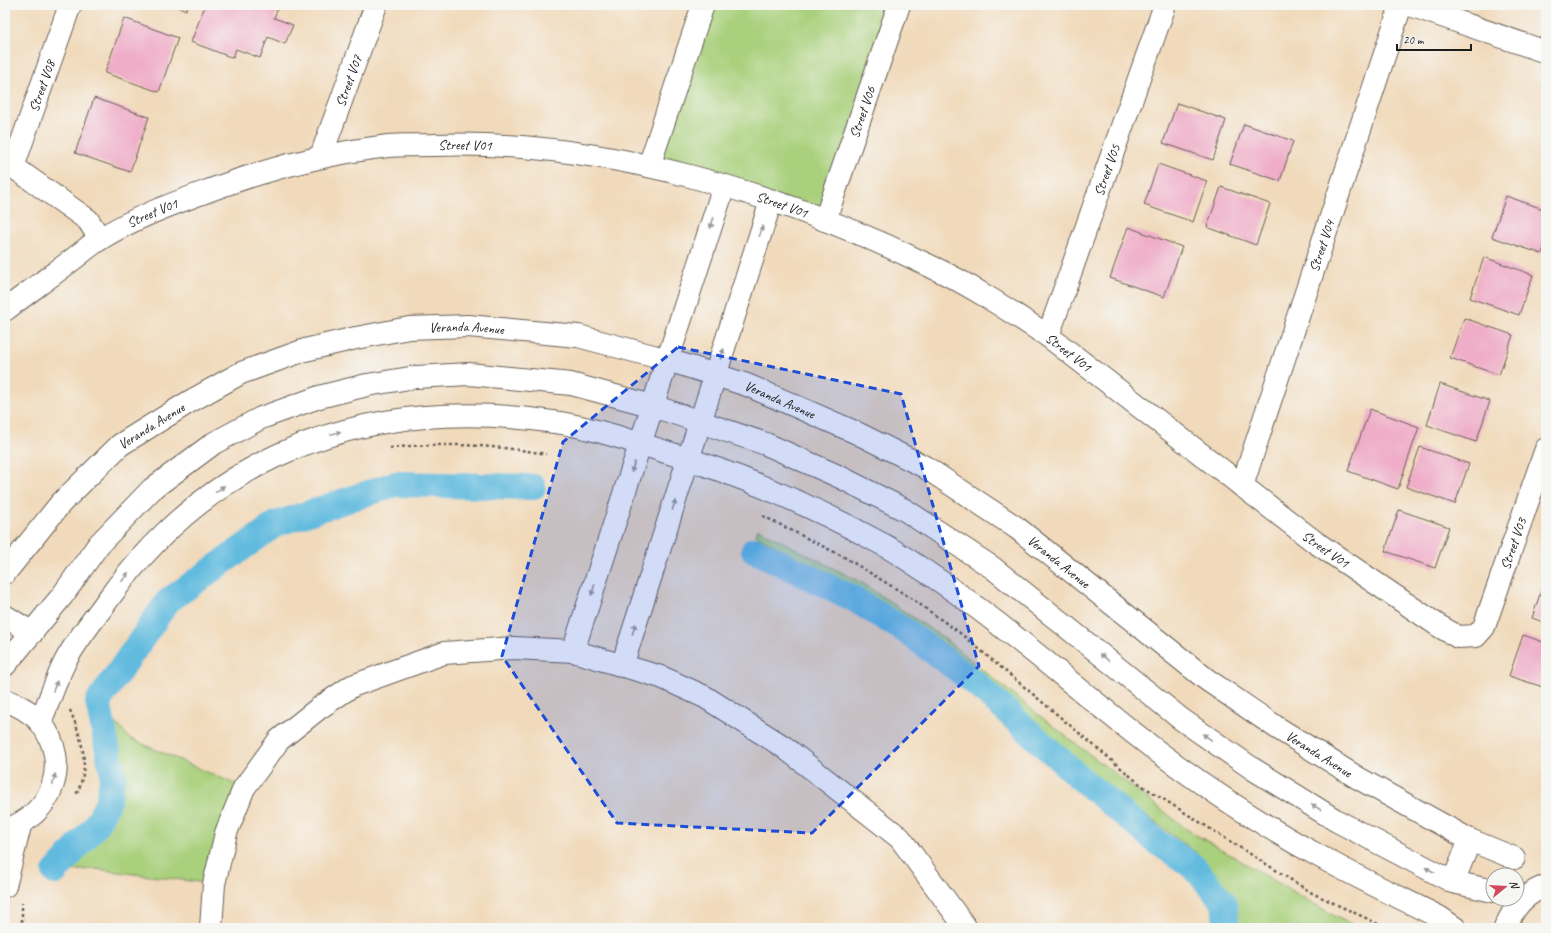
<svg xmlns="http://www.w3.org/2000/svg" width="1551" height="933" viewBox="0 0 1551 933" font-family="Caveat,sans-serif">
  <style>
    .green { fill: #a9d07b; stroke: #62764c }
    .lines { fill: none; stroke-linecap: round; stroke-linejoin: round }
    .canal { stroke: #62bbdf; stroke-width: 26 }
    .building { fill: #efadc8 }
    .minor-casing { stroke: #675e54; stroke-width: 24 }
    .path { stroke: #675e54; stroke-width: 2.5; stroke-dasharray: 3 3; stroke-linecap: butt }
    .minor { stroke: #fff; stroke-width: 22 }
    .oneway { fill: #999 }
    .marked { fill: #1d4ed8; fill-opacity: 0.2; stroke: #1d4ed8; stroke-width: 3; stroke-dasharray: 8 5; stroke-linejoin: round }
    .labels { text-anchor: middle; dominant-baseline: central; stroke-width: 3; stroke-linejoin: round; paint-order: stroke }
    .street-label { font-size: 14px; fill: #1c1c1c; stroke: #f6f6f2 }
  </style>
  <rect width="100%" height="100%" fill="#f6f6f2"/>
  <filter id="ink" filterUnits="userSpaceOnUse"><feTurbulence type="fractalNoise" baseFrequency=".025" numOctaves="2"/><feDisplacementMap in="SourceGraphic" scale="8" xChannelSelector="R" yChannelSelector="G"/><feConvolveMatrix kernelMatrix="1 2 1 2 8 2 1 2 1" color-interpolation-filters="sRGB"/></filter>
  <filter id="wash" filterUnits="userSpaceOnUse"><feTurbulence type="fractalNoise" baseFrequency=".012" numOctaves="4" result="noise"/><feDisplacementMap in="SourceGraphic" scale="16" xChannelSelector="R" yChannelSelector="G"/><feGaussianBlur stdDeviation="0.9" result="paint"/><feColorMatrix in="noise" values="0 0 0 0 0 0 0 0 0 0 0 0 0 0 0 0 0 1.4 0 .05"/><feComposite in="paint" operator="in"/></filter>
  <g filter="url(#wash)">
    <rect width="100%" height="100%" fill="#f1dabb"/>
    <g class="green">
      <path d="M703 5H899L825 220 649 166Z"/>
      <path d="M758 529 862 583 942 637 1045 720 1188 830 1338 918 1360 928H1238L1232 897 1198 854 1132 806 993 689 900 616 756 535Z"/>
      <path d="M98 702 129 738 244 788 214 884 94 869 55 872 95 827 108 802 113 775Z"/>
    </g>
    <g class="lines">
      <g class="canal">
        <path d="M754 550 852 598 907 632 974 682 1080 778 1157 842 1194 867 1224 903 1227 928"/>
        <path d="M55 872 95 827 108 802 113 775 98 702 168 601 276 524 395 484 533 487"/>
      </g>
    </g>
    <g id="blocks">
      <g class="building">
        <path d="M174 5H188L186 10Z"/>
        <path d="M205 5H279L274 18 293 25 285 44 268 37 260 58 236 49 233 58 191 42Z"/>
        <path d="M124 18 178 38 159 92 105 73Z"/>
        <path d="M94 98 149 117 130 172 75 153Z"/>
        <path d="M1177 103 1226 120 1213 160 1163 143Z"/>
        <path d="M1244 124 1293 141 1280 181 1230 164Z"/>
        <path d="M1158 164 1207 181 1193 222 1144 205Z"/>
        <path d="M1221 187 1270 204 1256 245 1207 227Z"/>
        <path d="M1506 196 1546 210V241L1542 254 1492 237Z"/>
        <path d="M1128 227 1182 247 1164 297 1110 278Z"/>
        <path d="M1484 257 1533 275 1519 315 1470 298Z"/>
        <path d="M1464 318 1513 335 1499 375 1450 358Z"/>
        <path d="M1440 384 1490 401 1476 442 1427 425Z"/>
        <path d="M1370 409 1419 427 1398 489 1348 471Z"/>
        <path d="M1420 447 1469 464 1455 504 1406 487Z"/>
        <path d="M1399 510 1449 527 1435 568 1385 551Z"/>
        <path d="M1546 576V623L1532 618Z"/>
        <path d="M1523 635 1546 643V688L1509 676Z"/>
      </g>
    </g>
  </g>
  <g filter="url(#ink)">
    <use href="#blocks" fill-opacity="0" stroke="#675e54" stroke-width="1"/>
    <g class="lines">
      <g class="minor-casing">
        <g id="minor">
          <path d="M1410 5 1546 52"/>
          <path id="s1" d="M321 156 376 5"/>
          <path d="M5 161 88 220 100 239"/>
          <path d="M649 166 703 5"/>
          <path id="s2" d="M13 167 70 5"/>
          <path id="s3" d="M825 220 899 5"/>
          <path id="s4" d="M5 310C26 294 47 279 68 263 79 255 89 246 100 239 135 217 175 203 213 189 270 168 328 153 388 146 403 145 418 145 433 145 602 139 782 193 932 267 973 286 1011 312 1048 336L1315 542 1439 626 1458 637 1476 636 1484 627 1546 449"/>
          <path id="s5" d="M1048 336 1165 5"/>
          <path id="s6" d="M1242 486 1401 5"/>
          <path id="s7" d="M5 573 61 503 120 445 189 402 241 373 305 350 356 338 409 328 468 326 578 336 668 360 747 385 857 433 925 467 1017 528 1206 679 1276 727 1358 778 1470 840 1514 858"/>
          <path d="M5 616 32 633"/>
          <path d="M573 651 724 186"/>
          <path d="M5 665 62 596 99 544 152 489 214 443 261 418 319 397 367 385 416 377 469 374 571 384 653 406 766 444 840 477 905 510 993 568 1181 719 1253 769 1337 821 1453 882 1493 891"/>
          <path d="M622 666 771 201"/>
          <path d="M5 700C18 705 32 712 41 723 72 764 52 815 5 830"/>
          <path d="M40 722C49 702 56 679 66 660 78 638 95 618 109 598 219 446 379 394 561 423 596 429 632 441 666 452 741 475 813 506 882 544 897 552 911 562 925 571 1007 625 1079 692 1157 751 1208 789 1263 826 1319 856 1358 878 1399 897 1439 917L1455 928"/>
          <path d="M1453 882 1470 840"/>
          <path d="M5 886 20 826"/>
          <path d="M211 928 214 884 226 833 244 788 279 740 318 709 352 686 444 653 514 648 573 651 661 677 705 697 784 747 900 838 966 928"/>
          <path d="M1505 928C1514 907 1524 894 1546 886"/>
        </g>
      </g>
      <g class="path">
        <path d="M390 448C442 442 495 445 546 454"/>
        <path d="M763 516 844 557 911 598 960 633 1141 785 1312 893 1387 928"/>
        <path d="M70 710C82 739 91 766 76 795"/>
        <path d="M22 928V903"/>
      </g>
      <use href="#minor" class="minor"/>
    </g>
    <defs><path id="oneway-solid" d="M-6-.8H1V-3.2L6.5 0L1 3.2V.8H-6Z"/></defs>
    <g class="oneway">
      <use href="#oneway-solid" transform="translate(712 223) rotate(108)"/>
      <use href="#oneway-solid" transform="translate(761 231) rotate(-72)"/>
      <use href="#oneway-solid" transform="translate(722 354) rotate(-72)"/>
      <use href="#oneway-solid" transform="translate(336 433) rotate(-14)"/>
      <use href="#oneway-solid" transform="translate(633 467) rotate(108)"/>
      <use href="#oneway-solid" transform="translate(220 489) rotate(-37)"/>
      <use href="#oneway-solid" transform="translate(674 505) rotate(-72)"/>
      <use href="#oneway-solid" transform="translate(125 577) rotate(-54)"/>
      <use href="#oneway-solid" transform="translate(593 590) rotate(108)"/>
      <use href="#oneway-solid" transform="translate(634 629) rotate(-72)"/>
      <use href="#oneway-solid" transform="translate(1104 657) rotate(-141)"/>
      <use href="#oneway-solid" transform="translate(55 686) rotate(-67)"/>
      <use href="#oneway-solid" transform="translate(1207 737) rotate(-145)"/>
      <use href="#oneway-solid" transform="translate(54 779) rotate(-77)"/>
      <use href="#oneway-solid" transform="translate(1316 807) rotate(-148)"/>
      <use href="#oneway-solid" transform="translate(1430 870) rotate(-152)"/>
    </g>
  </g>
  <path class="marked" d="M678 347 901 394 979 666 812 833 617 823 502 656 563 442Z"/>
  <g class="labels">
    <g class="street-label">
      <text stroke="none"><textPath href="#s1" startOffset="80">Street V07</textPath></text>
      <text stroke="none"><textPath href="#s2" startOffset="86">Street V08</textPath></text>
      <text stroke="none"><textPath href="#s3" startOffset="114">Street V06</textPath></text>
      <text stroke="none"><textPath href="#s4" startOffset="500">Street V01</textPath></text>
      <text stroke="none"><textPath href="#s5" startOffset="176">Street V05</textPath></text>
      <text stroke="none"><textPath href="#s4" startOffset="824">Street V01</textPath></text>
      <text stroke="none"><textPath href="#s4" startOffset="177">Street V01</textPath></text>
      <text stroke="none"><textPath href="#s6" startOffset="253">Street V04</textPath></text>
      <text stroke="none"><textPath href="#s7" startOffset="545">Veranda Avenue</textPath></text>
      <text stroke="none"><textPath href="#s4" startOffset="1148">Street V01</textPath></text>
      <text stroke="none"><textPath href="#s7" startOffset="869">Veranda Avenue</textPath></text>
      <text stroke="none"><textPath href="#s7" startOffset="209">Veranda Avenue</textPath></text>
      <text stroke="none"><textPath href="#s4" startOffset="1749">Street V03</textPath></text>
      <text stroke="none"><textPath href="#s4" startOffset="1472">Street V01</textPath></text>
      <text stroke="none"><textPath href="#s7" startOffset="1193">Veranda Avenue</textPath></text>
      <text stroke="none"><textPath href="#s7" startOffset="1517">Veranda Avenue</textPath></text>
    </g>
  </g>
  <rect width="1551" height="933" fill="none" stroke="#f6f6f2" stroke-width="20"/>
  <g transform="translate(1505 887) rotate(72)"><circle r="19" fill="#f6f6f2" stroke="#9f9f9c"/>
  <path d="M0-3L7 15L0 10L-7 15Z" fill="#d1495b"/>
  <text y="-6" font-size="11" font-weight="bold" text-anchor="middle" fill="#1c1c1c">N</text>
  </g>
  <path d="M1397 44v6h74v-6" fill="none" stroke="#1c1c1c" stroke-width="2"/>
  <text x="1403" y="44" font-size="12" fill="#1c1c1c" stroke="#f6f6f2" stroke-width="3" paint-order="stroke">20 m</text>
</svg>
